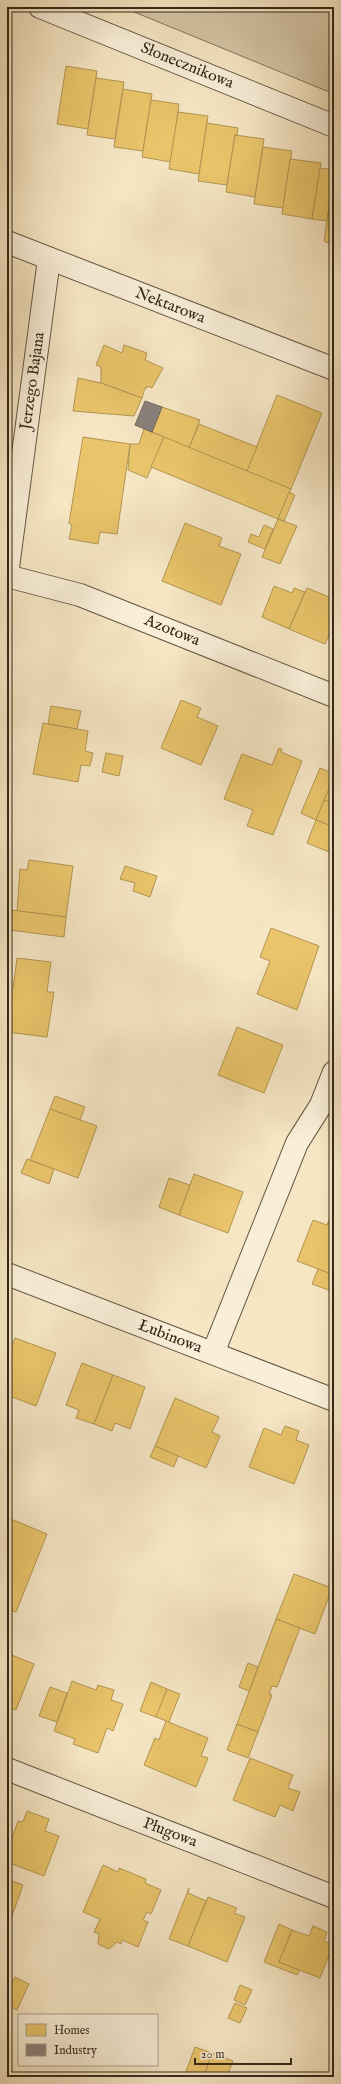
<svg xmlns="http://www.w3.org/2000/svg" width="341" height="2084" viewBox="0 0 341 2084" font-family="'IM FELL English',serif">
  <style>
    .green { fill: #d5c6a7; stroke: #847760 }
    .homes { fill: #e9c46a; stroke: #b29552 }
    .industry { fill: #8a817c; stroke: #70665e }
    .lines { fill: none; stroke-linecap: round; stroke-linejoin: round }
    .minor-casing { stroke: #645844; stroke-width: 24 }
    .minor { stroke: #f9efd9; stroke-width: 22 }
    .labels { text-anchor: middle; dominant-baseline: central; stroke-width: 4; stroke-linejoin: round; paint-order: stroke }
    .street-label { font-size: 16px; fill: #332819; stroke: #f9efd9 }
  </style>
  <rect width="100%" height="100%" fill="#f6e6c4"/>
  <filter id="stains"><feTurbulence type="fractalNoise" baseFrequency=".005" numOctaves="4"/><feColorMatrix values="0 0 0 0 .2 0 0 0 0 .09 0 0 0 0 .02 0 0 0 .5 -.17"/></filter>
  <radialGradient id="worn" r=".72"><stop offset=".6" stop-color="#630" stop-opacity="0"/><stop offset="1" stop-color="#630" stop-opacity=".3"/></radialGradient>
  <path class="green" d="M122 7H334V94Z"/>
  <g class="homes">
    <path d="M66 66 97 71 88 129 57 124Z"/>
    <path d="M96 78 124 82 115 139 87 135Z"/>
    <path d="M123 89 152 94 143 151 114 147Z"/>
    <path d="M151 100 179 104 171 162 142 157Z"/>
    <path d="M178 112 208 116 199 174 169 169Z"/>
    <path d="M207 123 238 128 237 135H235L227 185 198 181Z"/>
    <path d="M235 135 264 139 255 197 226 192Z"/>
    <path d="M263 147 292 151 283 208 254 204Z"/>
    <path d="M290 159 321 163 312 219 282 214Z"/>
    <path d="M320 168 334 170 327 221 312 219Z"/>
    <path d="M334 173V246L324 241Z"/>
    <path d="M104 345 122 353 124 345 147 353 145 360 163 368 152 388 147 386V388H145L142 398 101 383V367L96 365Z"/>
    <path d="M78 378 101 383 142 398 134 416 73 411Z"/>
    <path d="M277 395 322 413 291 489 247 471Z"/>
    <path d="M162 407 200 420 189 448 152 432Z"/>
    <path d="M199 424 257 447 247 471 189 448Z"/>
    <path d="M144 429 164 437 147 478 128 470 130 444H139Z"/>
    <path d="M83 437 130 444 117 534 100 532 98 544 69 539 72 526 69 523Z"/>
    <path d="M164 437 291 489 278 519 151 467Z"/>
    <path d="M289 492 295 495 284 521 278 519Z"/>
    <path d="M278 519 297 526 280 564 262 557Z"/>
    <path d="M185 523 222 538 219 546 241 554 221 605 162 581Z"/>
    <path d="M264 525 273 529 265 549 248 542 251 534 259 537Z"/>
    <path d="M274 586 292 593 294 588 305 592 289 629 262 617Z"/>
    <path d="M307 588 334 599V623L325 644 289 629Z"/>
    <path d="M181 700 201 708 197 717 218 726 201 765 161 748Z"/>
    <path d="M51 706 81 711 77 729 48 724Z"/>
    <path d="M43 723 88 731 85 751 93 753 90 766 81 765 78 782 33 774Z"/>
    <path d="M279 748 282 749 281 752 302 761 273 835 247 826 253 810 224 799 242 754 272 765Z"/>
    <path d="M106 753 123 756 119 776 102 772Z"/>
    <path d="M320 768 334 774V777L316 820 301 813Z"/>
    <path d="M334 777V804L324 800Z"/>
    <path d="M324 800 334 804V827L316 820Z"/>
    <path d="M316 820 334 827V854L307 843Z"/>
    <path d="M29 860 73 866 66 917 17 911 20 869 27 870Z"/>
    <path d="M125 866 157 876 150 897 133 891 135 883 120 879Z"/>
    <path d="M12 910 66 917 64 937 10 930Z"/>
    <path d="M271 928 319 946 297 1010 257 994 270 961 260 957Z"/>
    <path d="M17 958 51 962 47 992H54L47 1037 7 1032V987L13 988Z"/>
    <path d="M237 1027 283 1045 264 1093 218 1075Z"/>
    <path d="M55 1096 85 1107 80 1120 50 1109Z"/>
    <path d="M50 1109 97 1126 78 1178 30 1160Z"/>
    <path d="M27 1159 54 1169 49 1184 21 1173Z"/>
    <path d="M194 1174 243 1192 228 1233 179 1215Z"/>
    <path d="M169 1178 190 1185 179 1215 159 1207Z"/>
    <path d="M331 1215 334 1216V1275L297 1261 313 1220 327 1225Z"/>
    <path d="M318 1269 334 1275V1292L312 1284Z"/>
    <path d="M15 1338 56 1353 36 1406 7 1395V1359Z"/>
    <path d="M82 1363 113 1375 94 1424 76 1418 79 1410 66 1405Z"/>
    <path d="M113 1375 145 1387 130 1429 115 1423 112 1431 94 1424Z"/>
    <path d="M175 1398 219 1417 212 1432 220 1436 206 1468 155 1446Z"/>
    <path d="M285 1426 299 1431 296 1440 309 1445 294 1484 249 1467 264 1428 281 1435Z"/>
    <path d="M155 1446 178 1456 174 1467 150 1457Z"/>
    <path d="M11 1519 47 1534 16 1612 7 1609V1529Z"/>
    <path d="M294 1574 332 1588 315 1634 276 1619Z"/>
    <path d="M276 1619 300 1628 277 1687 272 1686 269 1694 272 1695 258 1732 237 1724Z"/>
    <path d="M7 1653 34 1664 16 1710 7 1707Z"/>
    <path d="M248 1663 258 1667 249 1691 239 1687Z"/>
    <path d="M72 1681 96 1690 98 1685 114 1690 111 1700 123 1704 113 1731 107 1728 98 1753 73 1744 75 1739 54 1731Z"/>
    <path d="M151 1682 167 1689 156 1717 140 1711Z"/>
    <path d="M50 1687 67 1693 57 1722 39 1716Z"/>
    <path d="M167 1689 180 1694 169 1722 156 1717Z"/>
    <path d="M166 1721 208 1738 201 1756 208 1758 196 1787 144 1765 155 1738 159 1740Z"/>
    <path d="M237 1724 258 1732 248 1758 227 1750Z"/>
    <path d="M250 1758 293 1775 288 1788 300 1792 293 1811 280 1805 275 1817 233 1800Z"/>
    <path d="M27 1811 49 1819 45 1831 59 1836 44 1876 7 1862V1852L18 1821 23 1822Z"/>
    <path d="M103 1865 118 1872 119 1868 146 1879 145 1883 161 1890 151 1914 147 1912 143 1920 148 1922 138 1947 122 1940 121 1944 117 1942 109 1949 98 1944 99 1934 94 1932 100 1919 83 1912Z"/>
    <path d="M7 1879 23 1885 7 1930Z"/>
    <path d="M189 1888 188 1893 206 1901 188 1946 169 1939Z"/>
    <path d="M208 1897 237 1908 234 1913 245 1917 227 1962 188 1946Z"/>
    <path d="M279 1924 292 1930 279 1962 300 1970 297 1975 264 1962Z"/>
    <path d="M313 1926 327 1932 324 1941 333 1945 320 1978 279 1962 292 1930 309 1936Z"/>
    <path d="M15 1977 29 1984 17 2010 7 2005V1994Z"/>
    <path d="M240 1985 252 1990 245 2005 234 2000Z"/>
    <path d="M235 2003 247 2008 240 2023 228 2018Z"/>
    <path d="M195 2047 212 2053 204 2077H184Z"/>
    <path d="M212 2053 233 2061 227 2077H204Z"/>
  </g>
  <path class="industry" d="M145 401 162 407 152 432 135 425Z"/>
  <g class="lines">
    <g class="minor-casing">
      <g id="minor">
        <path d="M40 7 334 126"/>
        <path d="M7 242 334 369"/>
        <path d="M7 575 49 259"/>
        <path d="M7 576 80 595 334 696"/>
        <path d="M7 1274 334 1400"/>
        <path d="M213 1353 297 1143 321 1105 334 1072"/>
        <path d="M7 1769 334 1897"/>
      </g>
    </g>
    <use href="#minor" class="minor"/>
  </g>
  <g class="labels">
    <g class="street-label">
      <text transform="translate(187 66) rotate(22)">Słonecznikowa</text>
      <text transform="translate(170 306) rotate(21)">Nektarowa</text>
      <text transform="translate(33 381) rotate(-82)">Jerzego Bajana</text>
      <text transform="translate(172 631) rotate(22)">Azotowa</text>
      <text transform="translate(170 1337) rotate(21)">Łubinowa</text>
      <text transform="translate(170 1833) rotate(21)">Pługowa</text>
    </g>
  </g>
  <rect width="341" height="2084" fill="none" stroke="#f6e6c4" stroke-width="24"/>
  <rect x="8" y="8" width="325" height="2068" fill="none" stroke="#332819" stroke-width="2"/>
  <rect x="12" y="12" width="317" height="2060" fill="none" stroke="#332819"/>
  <rect x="18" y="2014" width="140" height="52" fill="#f9efd9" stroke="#aa9f8c"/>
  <rect x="26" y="2024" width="20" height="12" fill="#e9c46a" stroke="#aa9f8c"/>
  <text x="54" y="2034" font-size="12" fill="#332819">Homes</text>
  <rect x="26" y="2044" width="20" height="12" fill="#8a817c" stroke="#aa9f8c"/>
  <text x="54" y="2054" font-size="12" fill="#332819">Industry</text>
  <path d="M195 2058v6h96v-6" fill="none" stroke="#332819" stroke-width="2"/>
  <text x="201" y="2058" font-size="12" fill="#332819" stroke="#f9efd9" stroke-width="3" paint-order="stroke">20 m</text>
  <rect width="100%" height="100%" filter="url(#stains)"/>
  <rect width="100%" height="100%" fill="url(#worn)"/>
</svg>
